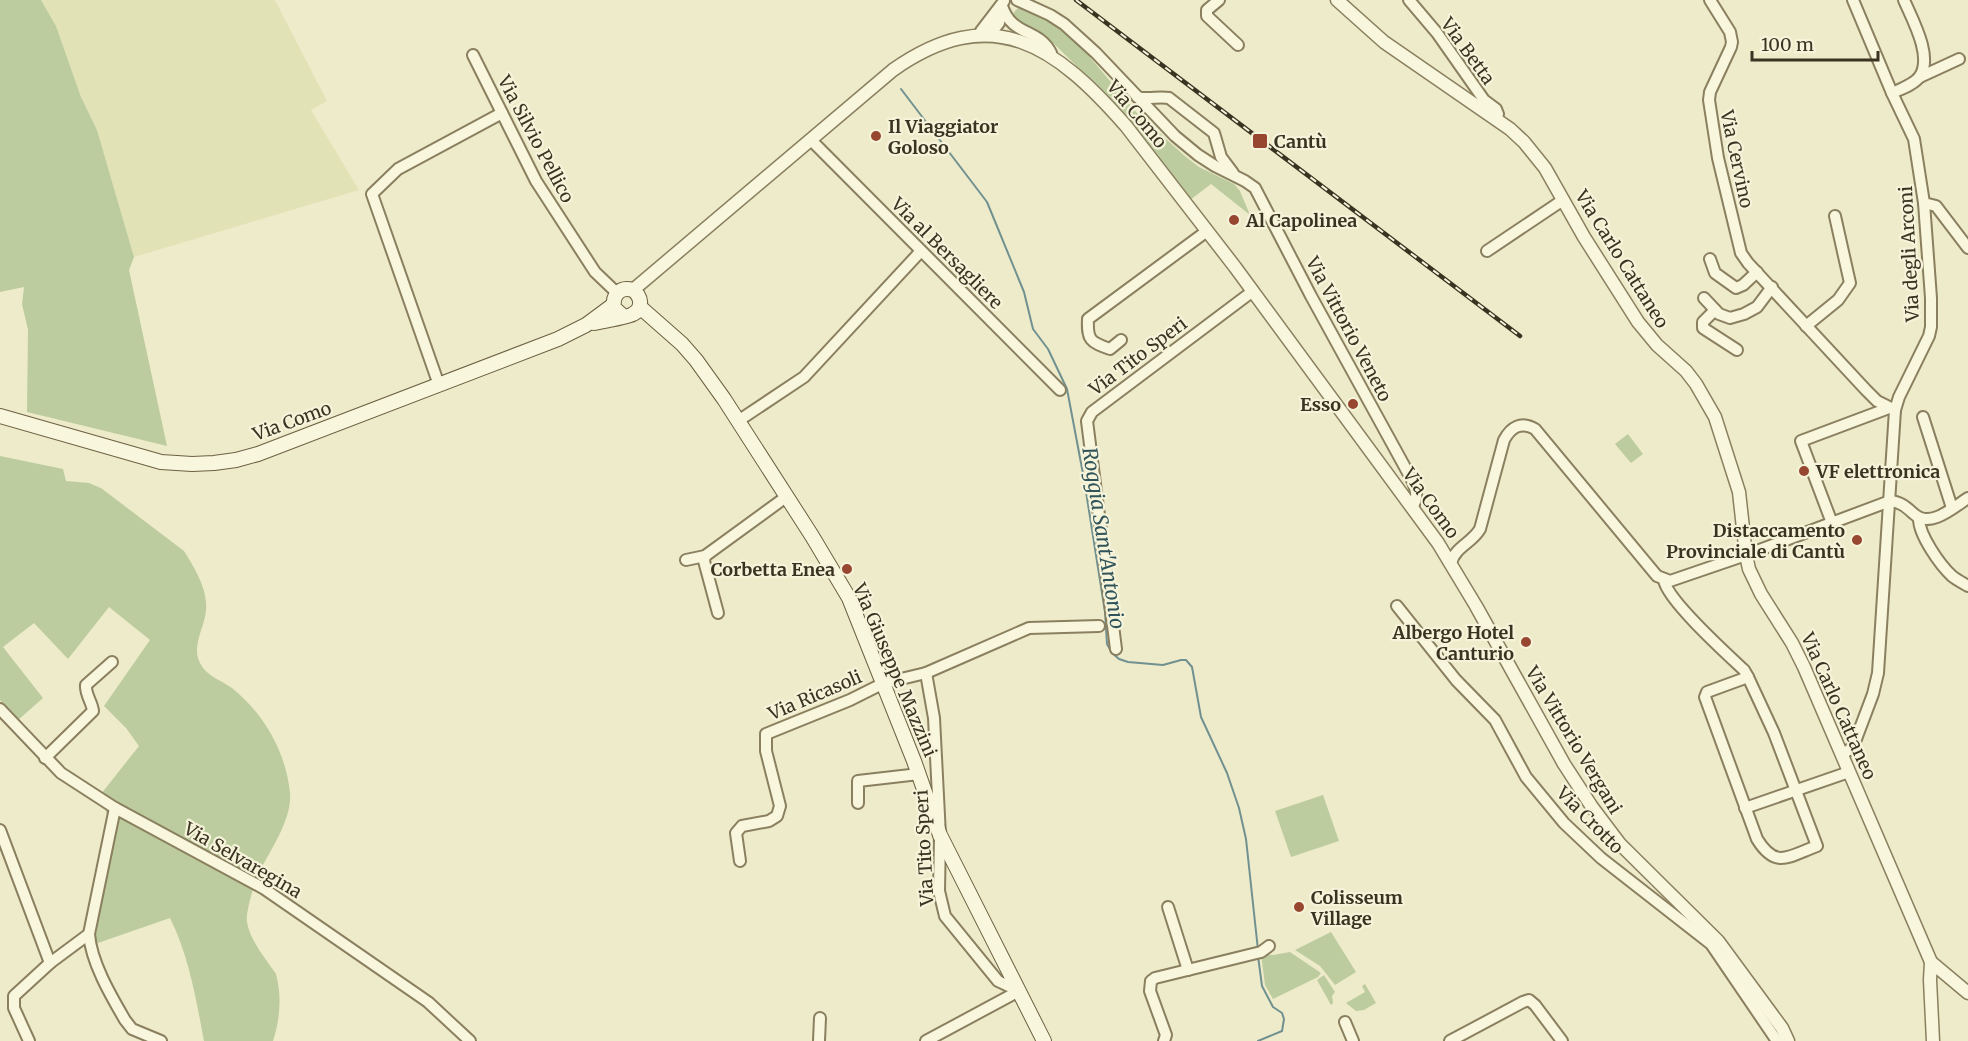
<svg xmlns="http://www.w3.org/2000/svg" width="1968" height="1041" viewBox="0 0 1968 1041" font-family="Merriweather,serif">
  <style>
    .farmland { fill: #e1e3b7 }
    .green { fill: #bdcc9e }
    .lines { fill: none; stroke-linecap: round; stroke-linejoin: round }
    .stream { stroke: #719190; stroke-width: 2 }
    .minor-casing { stroke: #8a7f5f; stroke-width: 14 }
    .tertiary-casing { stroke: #8a7f5f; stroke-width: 15 }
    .secondary-casing { stroke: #6c6042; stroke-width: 16 }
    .minor { stroke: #f8f6dd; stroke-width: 10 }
    .tertiary { stroke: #f8f6dd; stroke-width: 12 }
    .secondary { stroke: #f8f6dd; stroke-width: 14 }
    .rail-casing { stroke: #3b3321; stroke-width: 4.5 }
    .rail { stroke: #f5f3d9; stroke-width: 2; stroke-dasharray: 7; stroke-linecap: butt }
    .poi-dot { fill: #974630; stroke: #f5f3d9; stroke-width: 2 }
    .labels { text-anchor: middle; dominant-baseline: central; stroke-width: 4.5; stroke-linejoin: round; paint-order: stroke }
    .street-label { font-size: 18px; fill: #3b3321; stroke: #f5f3d9 }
    .poi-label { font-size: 18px; font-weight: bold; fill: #3b3321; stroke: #f5f3d9; text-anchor: start }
    .water-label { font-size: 20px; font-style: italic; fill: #31545a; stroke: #f5f3d9 }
  </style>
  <rect width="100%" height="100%" fill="#eeebca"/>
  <path class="farmland" d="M41 0H275L327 101 311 110 359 190 134 257 97 130 81 97 56 26Z"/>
  <g class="green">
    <path d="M0 0H41L56 26 81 97 97 130 134 257 129 270 167 446 27 412 28 330 22 304 24 287 0 292Z"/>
    <path d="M1018 8 1049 20 1079 44 1136 112 1186 157 1199 167 1234 184 1240 191 1250 215 1211 184 1190 200 1130 122 1096 85 1049 39 1014 19V12Z"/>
    <path d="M1628 434 1643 454 1631 463 1615 444Z"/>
    <path d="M0 456 63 469 66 481 89 483 101 488 184 551C194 567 208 589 206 610 205 627 191 646 200 663 206 676 221 680 232 688 264 714 286 752 290 793 292 819 272 847 261 869 255 880 252 892 249 904 248 910 246 916 247 922 250 941 266 959 276 974 282 997 280 1019 273 1041H204C196 999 189 956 170 918L95 944 108 819 101 794 139 746 126 728 104 706 150 640 109 607 68 659 34 623 3 647 43 698 17 721 0 700Z"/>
    <path d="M1323 795 1339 841 1291 857 1275 811Z"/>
    <path d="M1331 932 1356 972 1335 985 1320 966 1295 950Z"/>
    <path d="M1290 952 1321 973 1318 977 1273 999 1265 985 1261 954 1273 955Z"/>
    <path d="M1324 975 1335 992 1332 996 1333 1003 1331 1005 1317 980Z"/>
    <path d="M1365 984 1376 1003 1364 1010 1356 1011 1346 1003 1365 992 1362 986Z"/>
  </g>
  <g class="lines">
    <g class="stream">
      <path d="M901 89 987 202 1024 292 1033 329 1048 349 1067 389 1084 479 1105 612 1107 644 1112 653 1119 659 1128 662 1163 665 1181 660H1186L1192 667 1201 717 1227 773 1239 808 1246 839 1258 950"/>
      <path d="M1258 1041 1282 1031 1284 1019 1282 1013 1273 1007 1262 986 1258 956"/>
    </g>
    <g class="minor-casing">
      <g id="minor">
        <path d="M1017 0 1050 15 1064 24 1096 53 1175 136 1198 155 1215 166 1245 181 1255 188 1311 296 1412 480C1416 489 1419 498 1412 507"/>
        <path d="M1219 0 1207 10V16L1238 45"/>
        <path d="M1409 0 1437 33 1484 100 1496 109 1498 114 1496 119"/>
        <path d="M1710 0 1730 32 1732 42 1731 47 1710 92 1709 100 1718 158 1741 253 1748 263 1866 390 1877 401 1895 410"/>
        <path d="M1002 6C1012 37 1039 28 1051 53"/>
        <path d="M981 31 1004 1"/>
        <path d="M992 32 999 23 1002 6"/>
        <path d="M473 55 536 181 595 272 617 293"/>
        <path d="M1920 77 1959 59"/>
        <path d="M1892 93C1901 89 1915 84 1920 76 1933 56 1912 19 1904 0"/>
        <path d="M1137 97C1149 100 1158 96 1169 98L1214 133 1221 157 1233 173"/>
        <path d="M811 140 1060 390"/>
        <path d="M1924 203 1936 206 1968 248"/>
        <path d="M1487 251 1563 200"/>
        <path d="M1710 259 1715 273 1736 288 1743 285 1757 272"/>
        <path d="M1704 298 1719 314 1730 318 1744 314 1757 307 1772 287"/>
        <path d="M1715 310 1703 322V328L1737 350"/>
        <path d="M1806 326 1838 300 1850 283 1835 216"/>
        <path d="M1121 340 1110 349C1090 342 1087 340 1088 319L1207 231"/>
        <path d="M439 385 372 194 398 169 502 113"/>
        <path d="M1923 417 1952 508"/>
        <path d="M738 421 804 377 921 251"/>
        <path d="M1919 519C1919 535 1940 565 1952 576 1957 580 1963 583 1968 586"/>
        <path d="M1832 523 1801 441 1889 408"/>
        <path d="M705 556 704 561 718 613"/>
        <path d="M686 560 705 556 786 497"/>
        <path d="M1451 563C1455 547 1472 543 1480 529L1504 440C1511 427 1521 421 1535 429L1657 576 1670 581 1746 555 1890 501C1901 502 1906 507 1914 514 1930 529 1954 507 1968 498"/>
        <path d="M1664 580C1667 600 1728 655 1744 670L1748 677"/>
        <path d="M1397 606 1456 680 1495 720 1526 777 1564 823 1601 858 1711 944 1777 1041"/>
        <path d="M1116 649 1087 421 1092 412 1253 291"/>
        <path d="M1748 677 1774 733 1817 846C1789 856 1776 870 1757 839L1705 697 1707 692Z"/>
        <path d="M0 709 61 773 115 808 263 888 428 1002 470 1041"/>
        <path d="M1843 754 1853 747 1873 694 1878 673 1895 410 1899 397 1929 336 1931 327V298L1924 203 1914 139 1892 93 1853 0"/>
        <path d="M45 758 93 711C92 702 85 694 86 685L112 662"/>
        <path d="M858 803V781L919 774"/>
        <path d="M115 808 89 934C91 962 111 996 125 1020L132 1029 161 1041"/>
        <path d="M1745 808 1849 772"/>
        <path d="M0 830 50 963"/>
        <path d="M740 861 736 833 742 826 769 821 777 816 780 806 766 751V734L850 700 884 683 926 673"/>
        <path d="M1168 907 1188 970"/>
        <path d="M1019 991 998 981 945 916 939 891 940 835 934 718 926 673 1029 628 1099 626"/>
        <path d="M1345 1022 1353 1041"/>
        <path d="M29 1041 14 1008V996L50 963 89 934"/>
        <path d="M819 1041 820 1018"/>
        <path d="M926 1041 1019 991"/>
        <path d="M1164 1041 1166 1035 1150 991 1151 981 1155 978 1261 952 1269 946"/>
        <path d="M1450 1041 1523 1002 1529 1000 1535 1005 1562 1041"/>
      </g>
    </g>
    <g class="tertiary-casing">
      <g id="tertiary">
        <path d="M1337 0 1384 42 1510 129 1524 142 1545 168 1584 237 1638 322 1657 345 1686 371 1696 384 1715 417 1739 492 1746 555 1749 569 1761 594 1792 643 1804 667 1931 962 1930 980 1933 1041"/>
        <path d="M633 290 893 70C993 0 1056 46 1126 126L1235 267 1438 543 1476 606 1564 764 1592 807 1620 844 1718 941 1782 1028 1788 1041"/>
        <path d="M1931 962 1968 993"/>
      </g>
    </g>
    <g class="secondary-casing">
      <g id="secondary">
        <path d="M640 307 682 344 696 360 724 399 812 536 849 598 914 761 940 835 1044 1041"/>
        <path d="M594 323C602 321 629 317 633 314 644 308 641 296 633 290 620 286 612 295 614 308L623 316"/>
        <path d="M0 416 161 462 192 464 214 463 236 460 258 454 558 339 586 325 613 305"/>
      </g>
    </g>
    <use href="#minor" class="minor"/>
    <use href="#tertiary" class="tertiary"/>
    <use href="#secondary" class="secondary"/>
    <g class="rail-casing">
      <path id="rail" d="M1076 0 1520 336"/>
    </g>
    <use href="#rail" class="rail"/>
  </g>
  <g class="poi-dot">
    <circle cx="876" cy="136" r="6"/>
    <rect x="1252" y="133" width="16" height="16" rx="3"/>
    <circle cx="1234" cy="220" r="6"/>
    <circle cx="1353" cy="404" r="6"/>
    <circle cx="1804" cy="471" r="6"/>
    <circle cx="1857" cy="540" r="6"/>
    <circle cx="847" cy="569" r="6"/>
    <circle cx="1526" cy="642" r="6"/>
    <circle cx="1299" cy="907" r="6"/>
  </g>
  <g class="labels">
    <g class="street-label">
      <text transform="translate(1468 51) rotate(54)">Via Betta</text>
      <text transform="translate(1137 114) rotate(50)">Via Como</text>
      <text transform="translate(536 139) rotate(62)">Via Silvio Pellico</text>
      <text transform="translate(1737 159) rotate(78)">Via Cervino</text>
      <text transform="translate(947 253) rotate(45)">Via al Bersagliere</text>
      <text transform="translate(1909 254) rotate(-93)">Via degli Arconi</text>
      <text transform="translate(1622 259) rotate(58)">Via Carlo Cattaneo</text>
      <text transform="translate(1349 329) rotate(62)">Via Vittorio Veneto</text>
      <text transform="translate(1138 356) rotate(-37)">Via Tito Speri</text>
      <text transform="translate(292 421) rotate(-20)">Via Como</text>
      <text transform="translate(1431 503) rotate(54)">Via Como</text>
      <text transform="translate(895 670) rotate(67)">Via Giuseppe Mazzini</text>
      <text transform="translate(815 695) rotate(-23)">Via Ricasoli</text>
      <text transform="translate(1839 706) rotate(66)">Via Carlo Cattaneo</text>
      <text transform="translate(1574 740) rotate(59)">Via Vittorio Vergani</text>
      <text transform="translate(1590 820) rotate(45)">Via Crotto</text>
      <text transform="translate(924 848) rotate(-93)">Via Tito Speri</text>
      <text transform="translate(243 860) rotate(30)">Via Selvaregina</text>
    </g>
    <g class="poi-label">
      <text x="888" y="126">Il Viaggiator<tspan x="888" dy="21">Goloso</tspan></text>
      <text x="1274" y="141">Cantù</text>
      <text x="1246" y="220">Al Capolinea</text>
      <text x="1341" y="404" text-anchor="end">Esso</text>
      <text x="1816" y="471">VF elettronica</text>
      <text x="1845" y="530" text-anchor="end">Distaccamento<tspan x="1845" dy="21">Provinciale di Cantù</tspan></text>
      <text x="835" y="569" text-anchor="end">Corbetta Enea</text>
      <text x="1514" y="632" text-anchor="end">Albergo Hotel<tspan x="1514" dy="21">Canturio</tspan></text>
      <text x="1311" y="897">Colisseum<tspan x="1311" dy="21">Village</tspan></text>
    </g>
    <g class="water-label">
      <text transform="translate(1104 538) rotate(81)">Roggia Sant'Antonio</text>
    </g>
  </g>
  <path d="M1752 51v9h126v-9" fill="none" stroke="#3b3321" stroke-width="3"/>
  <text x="1761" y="51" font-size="18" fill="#3b3321" stroke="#f5f3d9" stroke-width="4.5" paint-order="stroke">100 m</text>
</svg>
